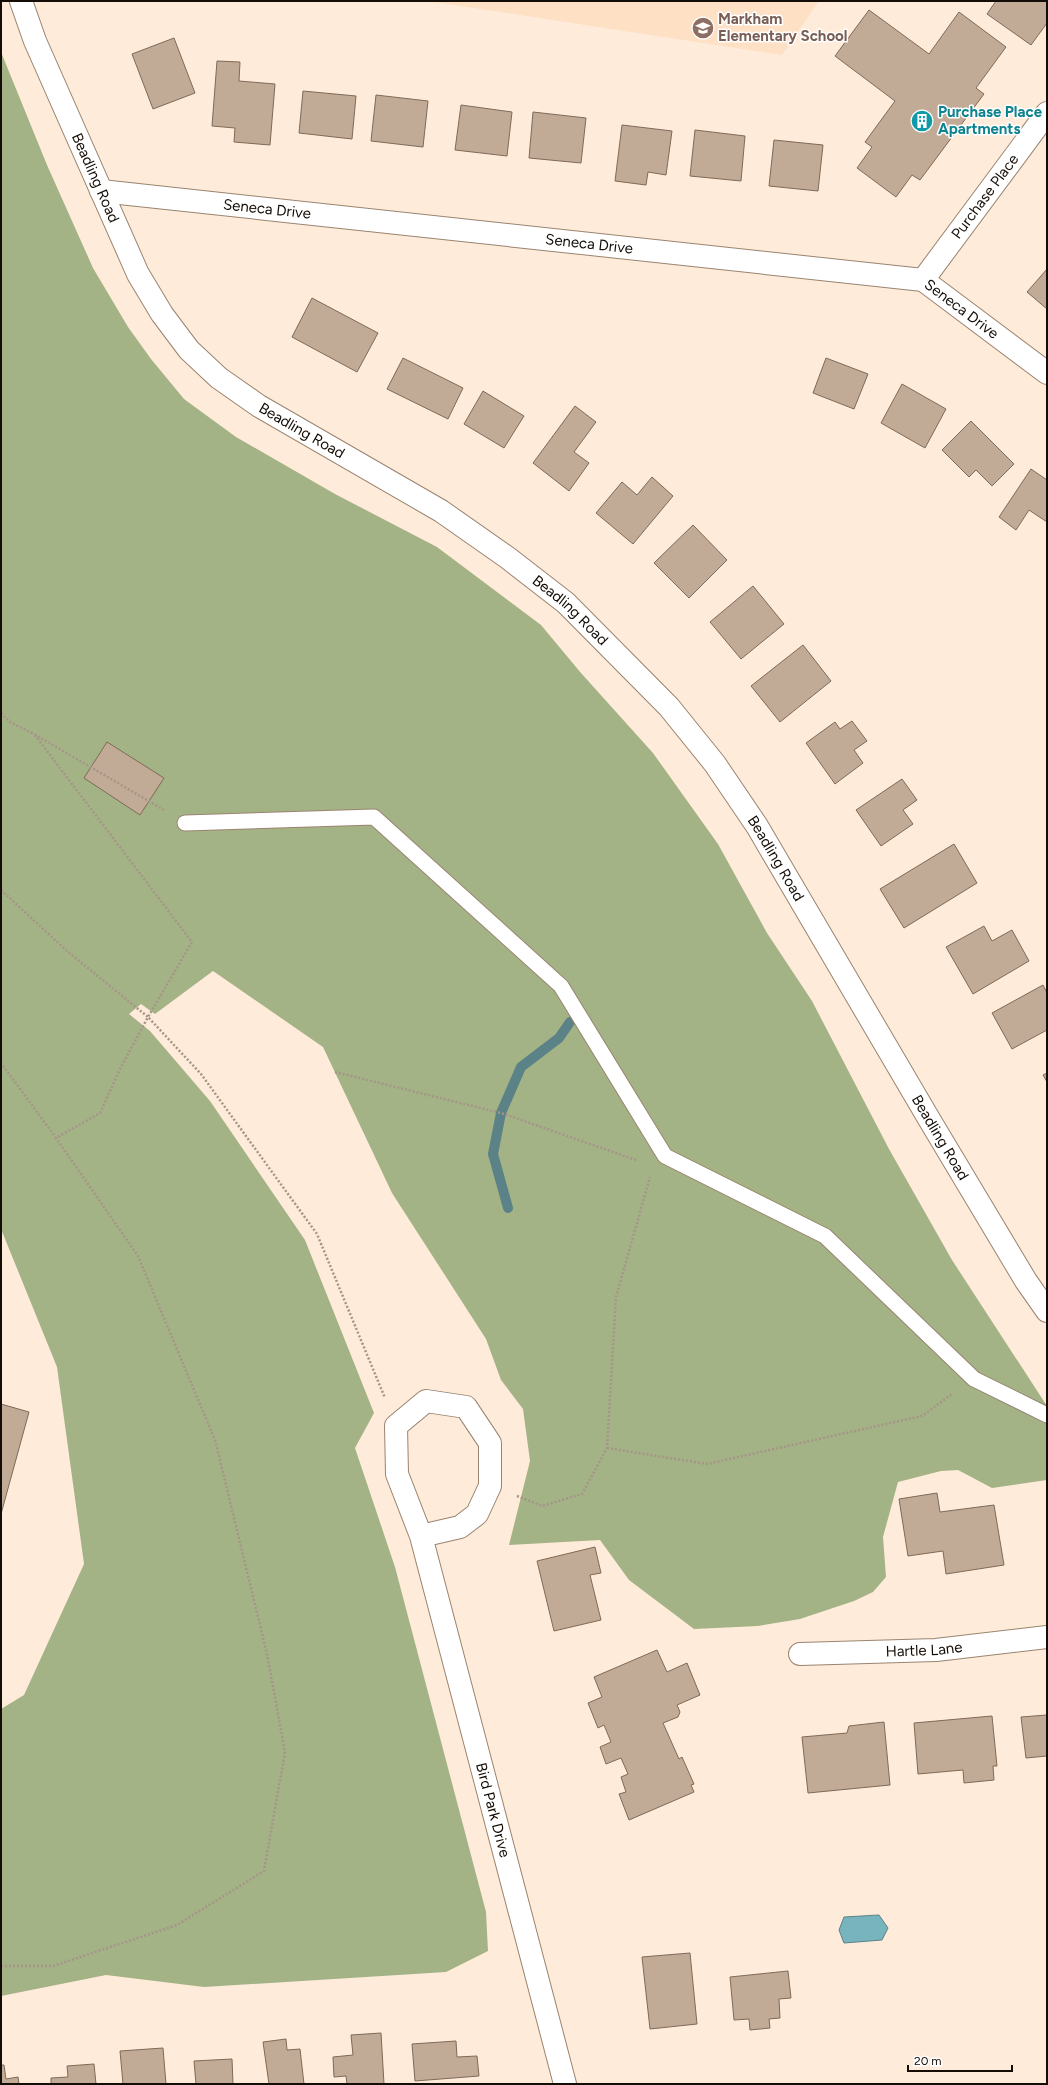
<svg xmlns="http://www.w3.org/2000/svg" width="1048" height="2085" viewBox="0 0 1048 2085" font-family="Figtree,sans-serif">
  <style>
    .built { fill: #fee0c5 }
    .forest { fill: #a4b386 }
    .water { fill: #78b4be; stroke: #5a8287 }
    .lines { fill: none; stroke-linecap: round; stroke-linejoin: round }
    .stream { stroke: #5a8287; stroke-width: 10 }
    .building { fill: #c1aa96; stroke: #7f6a58 }
    .service-casing { stroke: #998470; stroke-width: 17 }
    .minor-casing { stroke: #998470; stroke-width: 24 }
    .tertiary-casing { stroke: #998470; stroke-width: 24 }
    .path { stroke: #a49588; stroke-width: 2.5; stroke-dasharray: 2 2; stroke-linecap: butt }
    .service { stroke: #fff; stroke-width: 15 }
    .minor { stroke: #fff; stroke-width: 22 }
    .tertiary { stroke: #fff; stroke-width: 22 }
    .labels { text-anchor: middle; dominant-baseline: central; stroke-width: 3; stroke-linejoin: round; paint-order: stroke }
    .education-label { font-size: 15px; font-weight: bold; fill: #785e54; stroke: #fff; text-anchor: start }
    .culture-label { font-size: 15px; font-weight: bold; fill: #0d838f; stroke: #fff; text-anchor: start }
    .street-label { font-size: 15px; fill: #140c06; stroke: #fff }
  </style>
  <rect width="100%" height="100%" fill="#ffebda"/>
  <path class="built" d="M428 1H819L782 55Z"/>
  <path class="forest" d="M1 52 47 165 93 268 128 327 151 359 184 399 236 437 335 494 437 547 541 625 581 673 653 753 718 844 767 933 812 1001 889 1149 952 1260 1047 1406V1480L992 1488 958 1470 941 1471 898 1482 883 1537 886 1577 873 1592 854 1601 800 1619 758 1626 694 1629 629 1580 600 1540 509 1545 530 1461 523 1409 501 1380 486 1339 392 1193 323 1047 213 971 155 1014 141 1004 129 1014 150 1031 210 1101 305 1240 374 1413 355 1448 395 1567 486 1912 488 1951 446 1972 204 1987 106 1975 1 1996V1709L24 1695 84 1564 57 1367 1 1229Z"/>
  <path class="water" d="M879 1915 888 1928 882 1940 844 1943 839 1930 844 1917Z"/>
  <g class="lines">
    <path class="stream" d="M508 1208 493 1154 501 1113 521 1067 559 1038 570 1022"/>
  </g>
  <g class="building">
    <path d="M996 1H1047V23L1031 45 987 14Z"/>
    <path d="M869 10 929 54 959 12 1006 47 976 88 984 94 920 180 912 175 896 197 857 168 872 147 865 142 895 101 835 56Z"/>
    <path d="M174 38 195 93 153 109 132 54Z"/>
    <path d="M217 61 240 62 239 81 275 84 270 145 234 142 235 128 212 126Z"/>
    <path d="M303 91 356 96 352 139 299 133Z"/>
    <path d="M376 95 428 101 423 147 371 141Z"/>
    <path d="M461 105 512 112 507 156 455 150Z"/>
    <path d="M533 112 586 118 581 163 529 158Z"/>
    <path d="M622 125 672 131 666 175 648 172 646 185 615 181Z"/>
    <path d="M695 130 745 136 741 181 690 176Z"/>
    <path d="M774 140 823 145 818 191 769 186Z"/>
    <path d="M1047 269V309L1027 292Z"/>
    <path d="M312 298 378 333 357 372 292 337Z"/>
    <path d="M403 358 463 388 448 419 387 389Z"/>
    <path d="M826 358 868 374 854 409 813 393Z"/>
    <path d="M902 384 946 409 925 448 881 423Z"/>
    <path d="M483 391 524 416 504 448 464 424Z"/>
    <path d="M575 406 596 422 574 452 589 463 569 491 533 463Z"/>
    <path d="M971 421 1014 464 992 486 976 470 969 477 942 450Z"/>
    <path d="M1031 469 1047 480V522L1029 510 1016 530 999 517Z"/>
    <path d="M652 477 673 496 633 544 596 513 622 482 637 495Z"/>
    <path d="M693 525 727 560 689 598 654 563Z"/>
    <path d="M753 586 784 624 741 659 710 622Z"/>
    <path d="M803 645 831 681 780 722 751 686Z"/>
    <path d="M852 721 867 741 854 750 863 763 835 784 806 743 835 722 840 729Z"/>
    <path d="M107 742 164 778 140 815 84 778Z"/>
    <path d="M902 779 917 800 903 810 913 824 881 846 856 810Z"/>
    <path d="M954 844 977 883 904 928 880 889Z"/>
    <path d="M984 926 992 941 1012 930 1029 961 973 994 946 947Z"/>
    <path d="M1043 985 1047 993V1030L1012 1049 992 1013Z"/>
    <path d="M1047 1073V1082L1043 1075Z"/>
    <path d="M1 1404 29 1412 1 1514Z"/>
    <path d="M937 1493 940 1512 994 1505 1004 1565 946 1574 943 1551 908 1556 899 1499Z"/>
    <path d="M595 1547 601 1573 590 1575 601 1620 554 1631 537 1561Z"/>
    <path d="M657 1650 667 1672 687 1663 700 1695 677 1705 680 1712 678 1717 663 1723 679 1759 682 1757 694 1784 691 1785 694 1792 629 1820 619 1794 626 1792 621 1777 628 1774 621 1758 606 1764 600 1747 611 1742 604 1725 598 1728 588 1703 602 1697 594 1677Z"/>
    <path d="M1047 1715V1756L1026 1758 1021 1717Z"/>
    <path d="M992 1716 997 1766H993L994 1780 964 1783 963 1770 918 1774 914 1723Z"/>
    <path d="M884 1722 890 1785 808 1793 802 1737 847 1733 849 1726Z"/>
    <path d="M690 1953 697 2024 650 2029 642 1957Z"/>
    <path d="M788 1971 791 1998 779 1999 780 2018 769 2019 770 2028 750 2030 749 2019 734 2020 730 1977Z"/>
    <path d="M381 2033 384 2084H347L346 2076 334 2077 333 2057 353 2055 351 2035Z"/>
    <path d="M286 2039 287 2050 300 2049 304 2084H269L263 2042Z"/>
    <path d="M456 2041 457 2057 477 2056 479 2076 415 2081 412 2044Z"/>
    <path d="M163 2048 166 2084H123L120 2051Z"/>
    <path d="M232 2059 233 2084H196L194 2061Z"/>
    <path d="M94 2064 96 2084H51V2078L68 2077 67 2066Z"/>
    <path d="M1 2065H4L6 2079 18 2077 19 2084H1Z"/>
  </g>
  <g class="lines">
    <g class="service-casing">
      <path id="service" d="M185 823 374 817 561 986 665 1156 825 1236 974 1379 1047 1415"/>
    </g>
    <g class="minor-casing">
      <g id="minor">
        <path id="s1" d="M101 191 923 280 1047 373"/>
        <path id="s2" d="M923 280 1047 113"/>
        <path id="s3" d="M421 1536 460 1527 477 1514 490 1486V1443L466 1407 426 1401 396 1426 397 1474 421 1536 565 2084"/>
        <path id="s4" d="M800 1654 936 1650 1047 1637"/>
      </g>
    </g>
    <g class="tertiary-casing">
      <g id="tertiary">
        <path id="s5" d="M21 1 35 41 138 274 162 314 189 350 219 378 259 406 441 511 508 558 566 603 669 707 715 764 757 826 929 1119 1026 1281 1047 1311"/>
      </g>
    </g>
    <g class="path">
      <path d="M1 713 10 722 34 734"/>
      <path d="M164 810 34 734 192 942 148 1017 201 1074 317 1234 385 1398"/>
      <path d="M1 890 67 951 148 1017 121 1067 100 1113 56 1138 1 1063"/>
      <path d="M335 1072 501 1113 636 1160"/>
      <path d="M607 1448 707 1464 922 1416 952 1394"/>
      <path d="M517 1496 542 1506 582 1494 607 1448 616 1297 650 1177"/>
      <path d="M1 1966H53L177 1925 264 1871 285 1752 267 1654 215 1440 138 1256 56 1138"/>
    </g>
    <use href="#service" class="service"/>
    <use href="#minor" class="minor"/>
    <use href="#tertiary" class="tertiary"/>
  </g>
  <defs>
    <g id="school-disc" transform="scale(1.15)"><circle r="9.5" fill="#8d6e63" stroke="#fff"/><path d="M0-5L7-2L0 1L-7-2ZM-4 1L0 2.5L4 1V4Q0 6-4 4Z" fill="#fff"/></g>
    <g id="building-disc" transform="scale(1.15)"><circle r="9.5" fill="#0f9aa8" stroke="#fff"/><path d="M-4-6H4V6H1V3H-1V6H-4ZM-2.5-4.3h1.7v1.8h-1.7ZM.8-4.3h1.7v1.8H.8ZM-2.5-1h1.7V.8h-1.7ZM.8-1h1.7V.8H.8Z" fill="#fff"/></g>
  </defs>
  <g fill-rule="evenodd">
    <use href="#school-disc" x="703" y="28"/>
    <use href="#building-disc" x="922" y="121"/>
  </g>
  <g class="labels">
    <g class="education-label">
      <text x="718" y="19">Markham<tspan x="718" dy="17">Elementary School</tspan></text>
    </g>
    <g class="culture-label">
      <text x="938" y="112">Purchase Place<tspan x="938" dy="17">Apartments</tspan></text>
    </g>
    <g class="street-label">
      <text stroke="none"><textPath href="#s5" startOffset="192">Beadling Road</textPath></text>
      <text stroke="none"><textPath href="#s2" startOffset="104">Purchase Place</textPath></text>
      <text stroke="none"><textPath href="#s1" startOffset="167">Seneca Drive</textPath></text>
      <text stroke="none"><textPath href="#s1" startOffset="491">Seneca Drive</textPath></text>
      <text stroke="none"><textPath href="#s1" startOffset="875">Seneca Drive</textPath></text>
      <text stroke="none"><textPath href="#s5" startOffset="528">Beadling Road</textPath></text>
      <text stroke="none"><textPath href="#s5" startOffset="852">Beadling Road</textPath></text>
      <text stroke="none"><textPath href="#s5" startOffset="1176">Beadling Road</textPath></text>
      <text stroke="none"><textPath href="#s5" startOffset="1500">Beadling Road</textPath></text>
      <text stroke="none"><textPath href="#s4" startOffset="124">Hartle Lane</textPath></text>
      <text stroke="none"><textPath href="#s3" startOffset="656">Bird Park Drive</textPath></text>
    </g>
  </g>
  <rect width="1048" height="2085" fill="none" stroke="#140c06" stroke-width="4"/>
  <path d="M908 2065v6h104v-6" fill="none" stroke="#140c06" stroke-width="2"/>
  <text x="914" y="2065" font-size="12" fill="#140c06" stroke="#ffffff" stroke-width="3" paint-order="stroke">20 m</text>
</svg>
